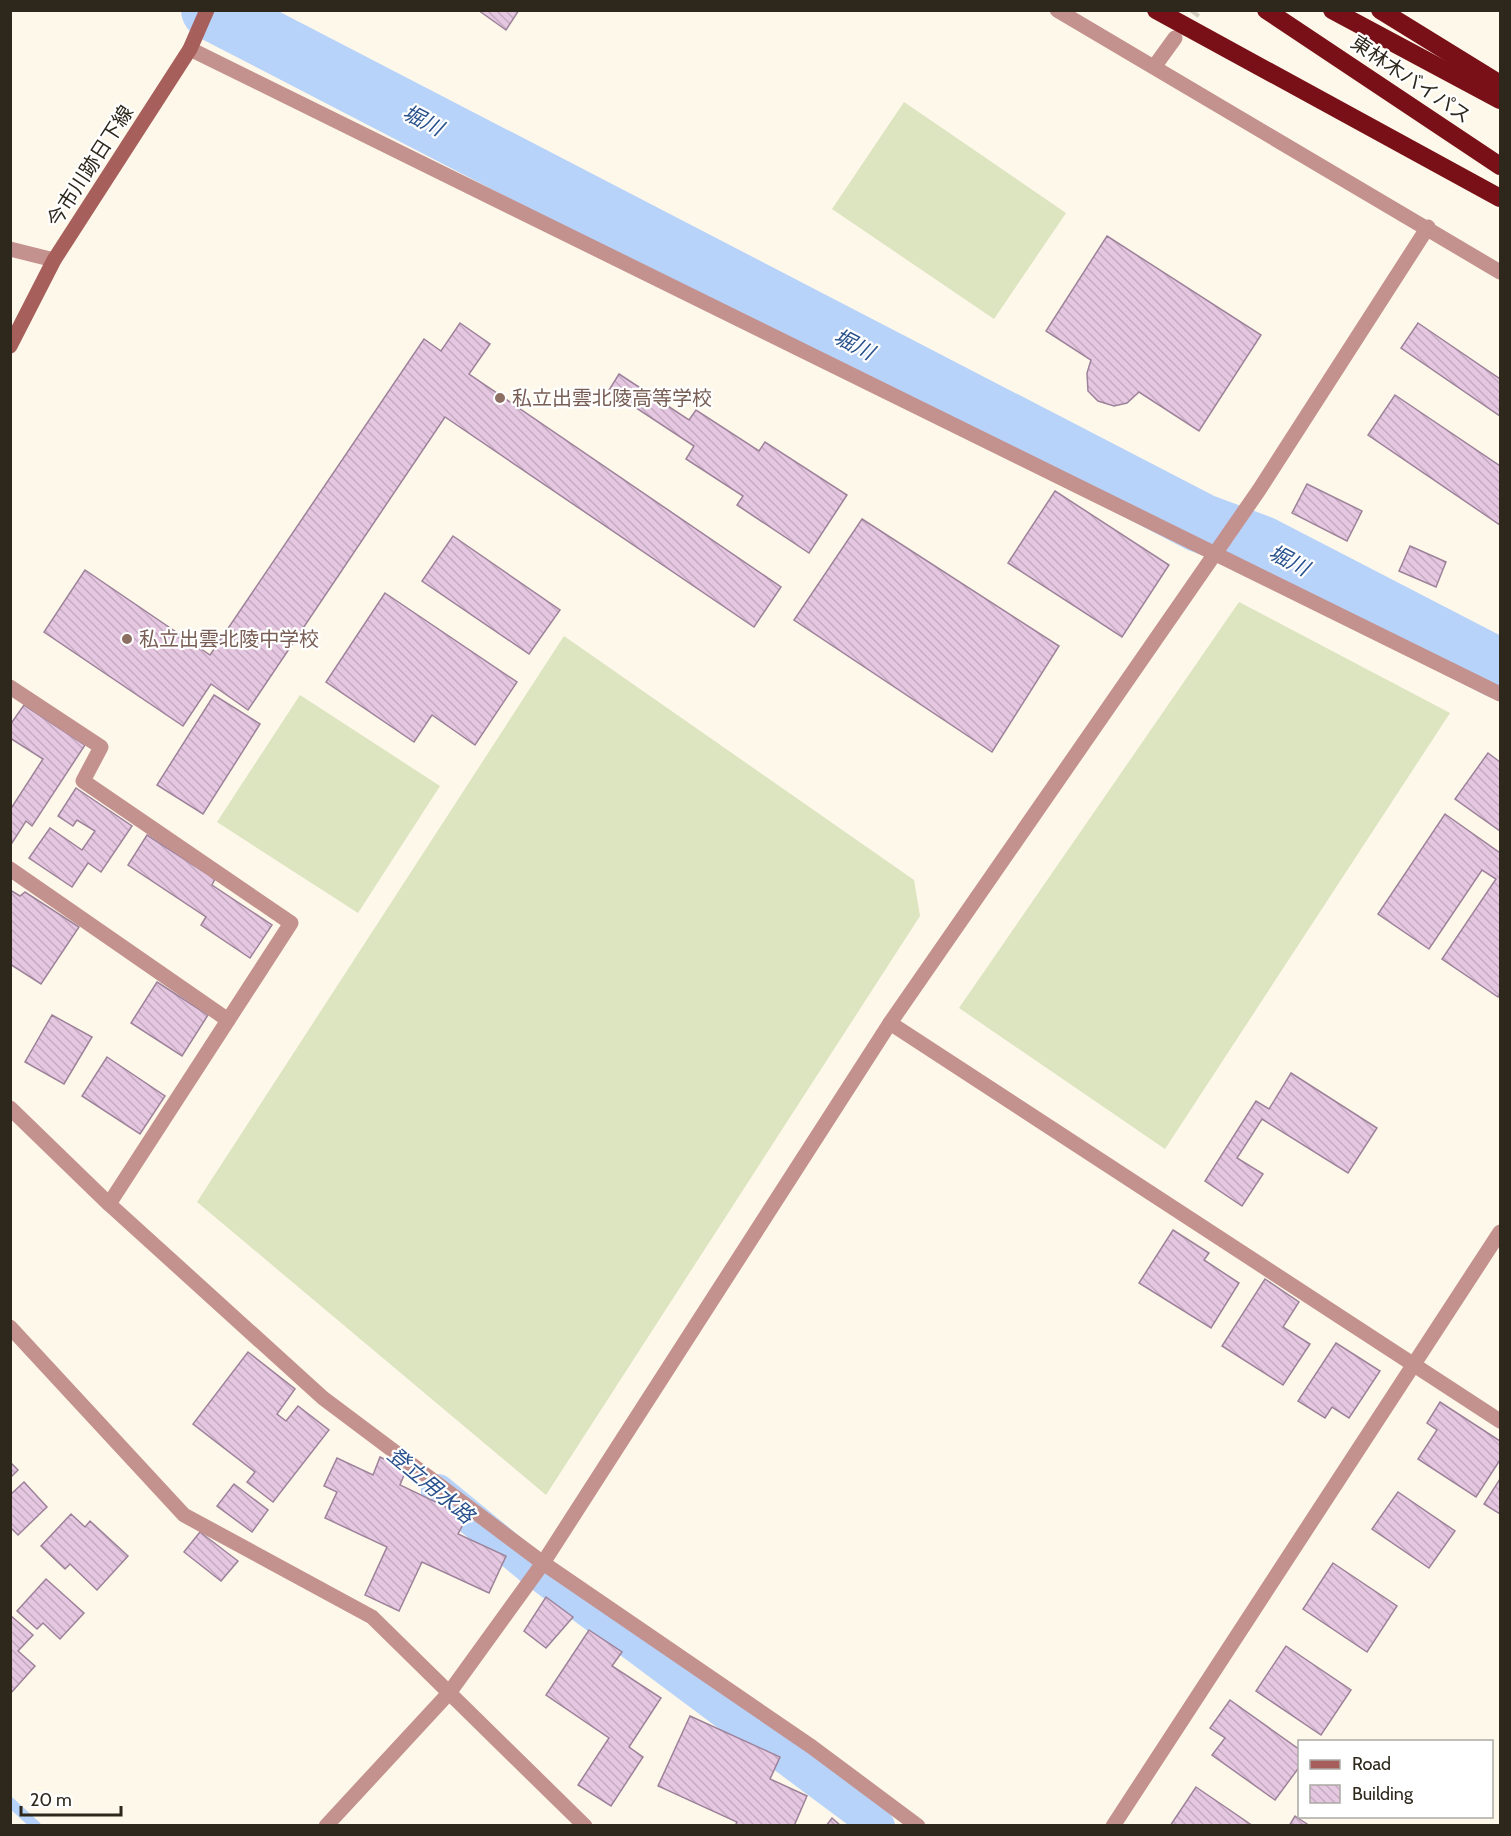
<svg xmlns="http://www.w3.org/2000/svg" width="1511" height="1836" viewBox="0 0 1511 1836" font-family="Cabin,'Noto Sans JP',sans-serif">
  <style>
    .pitch { fill: #dce4c0 }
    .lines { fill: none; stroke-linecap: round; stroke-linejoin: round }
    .stream { stroke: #b8d3fa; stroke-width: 10 }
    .canal { stroke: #b8d3fa; stroke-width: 34 }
    .river { stroke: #b8d3fa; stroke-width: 60 }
    .building { fill: url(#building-back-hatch); stroke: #9d829a; stroke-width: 1.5 }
    .street-tunnel { stroke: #d4cec1; stroke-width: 15; stroke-dasharray: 15 8; stroke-linecap: butt }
    .street { stroke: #c4928e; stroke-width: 15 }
    .secondary { stroke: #a75f5b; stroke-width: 15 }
    .highway { stroke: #791018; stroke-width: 18 }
    .education-dot { fill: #8d6e63; stroke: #fff; stroke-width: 2 }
    .labels { text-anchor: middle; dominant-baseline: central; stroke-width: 4.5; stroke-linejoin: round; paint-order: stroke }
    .street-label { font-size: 20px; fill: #2d281b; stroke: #fff }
    .education-label { font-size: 20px; fill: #785e54; stroke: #fff; text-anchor: start }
    .water-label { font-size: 21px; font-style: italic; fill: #2a528d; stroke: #fff }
  </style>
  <defs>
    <pattern id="building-back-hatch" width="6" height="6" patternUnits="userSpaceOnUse" patternTransform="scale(1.5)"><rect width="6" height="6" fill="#e5c7e2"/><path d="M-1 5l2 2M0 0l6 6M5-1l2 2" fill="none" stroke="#c5abc1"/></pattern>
  </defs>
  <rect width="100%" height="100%" fill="#fef8ea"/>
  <g class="pitch">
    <path d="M904 102 1066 213 994 319 832 209Z"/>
    <path d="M1239 602 1450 713 1165 1149 959 1008Z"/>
    <path d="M564 636 914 880 920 916 546 1495 197 1202Z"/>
    <path d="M300 695 440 786 358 913 217 822Z"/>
  </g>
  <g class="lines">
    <path class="stream" d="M10 1802 36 1826"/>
    <path class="canal" d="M438 1491 529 1566 878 1826"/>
    <path class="river" d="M211 10 1201 523 1260 545 1500 669"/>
  </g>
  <g class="building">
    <path d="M478 10H519L506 30Z"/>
    <path d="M1107 236 1261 335 1199 431 1139 392 1127 403 1114 406 1098 401 1088 391 1087 373 1091 360 1046 331Z"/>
    <path d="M460 323 490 344 469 374 781 587 754 627 445 417 248 710 211 684 183 726 44 632 85 570 210 655 424 339 441 351Z"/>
    <path d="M1418 323 1500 379V416L1401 348Z"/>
    <path d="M619 374 689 420 696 410 759 451 765 442 847 495 809 553 737 505 743 496 686 459 694 446 609 390Z"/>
    <path d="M1395 395 1500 466V525L1368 435Z"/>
    <path d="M1307 484 1362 511 1347 541 1292 513Z"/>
    <path d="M1055 491 1169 565 1122 637 1008 563Z"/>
    <path d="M862 519 1059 646 992 752 794 620Z"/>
    <path d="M453 536 560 610 529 654 422 581Z"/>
    <path d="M1410 546 1446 562 1436 587 1399 571Z"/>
    <path d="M385 593 517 682 475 745 432 715 414 742 326 682Z"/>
    <path d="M214 695 260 724 203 814 157 785Z"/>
    <path d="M24 705 85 745 32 826 26 821 12 843 10 842V810L43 759 10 738V725Z"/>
    <path d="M1488 753 1500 762V831L1455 799Z"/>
    <path d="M76 788 132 826 101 872 88 863 72 887 29 858 50 828 82 850 95 831 77 820 73 826 58 816Z"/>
    <path d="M1445 814 1500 853V994L1498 997 1442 959 1496 879 1482 870 1429 949 1378 914Z"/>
    <path d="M147 835 215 879 212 885 272 925 250 958 201 925 206 917 128 865Z"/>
    <path d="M10 890 20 896 25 892 79 927 41 984 10 964Z"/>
    <path d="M157 982 208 1015 182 1056 131 1023Z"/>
    <path d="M52 1015 92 1037 64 1084 25 1062Z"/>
    <path d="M107 1057 165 1096 140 1134 82 1096Z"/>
    <path d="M1291 1073 1377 1128 1348 1173 1262 1119 1237 1158 1263 1174 1242 1206 1205 1181 1256 1101 1269 1109Z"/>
    <path d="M1173 1230 1209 1253 1204 1260 1239 1283 1211 1328 1139 1283Z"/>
    <path d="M1265 1279 1299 1302 1283 1327 1310 1344 1283 1385 1222 1346Z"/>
    <path d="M1336 1343 1380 1371 1349 1418 1332 1407 1325 1418 1298 1401Z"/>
    <path d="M248 1352 295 1389 277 1414 286 1421 298 1406 329 1430 273 1502 247 1482 255 1472 193 1424Z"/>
    <path d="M1440 1402 1500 1441V1460L1476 1497 1418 1459 1437 1430 1427 1423Z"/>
    <path d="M380 1457 406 1470 400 1485 467 1517 458 1534 506 1556 489 1593 422 1562 399 1611 365 1595 387 1547 325 1518 337 1492 324 1486 337 1458 373 1475Z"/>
    <path d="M10 1462 18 1470 10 1478Z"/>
    <path d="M1500 1479V1514L1484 1504Z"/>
    <path d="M24 1482 47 1507 18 1535 10 1527V1495Z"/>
    <path d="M234 1484 268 1510 252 1532 217 1506Z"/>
    <path d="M1398 1492 1455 1531 1429 1568 1372 1529Z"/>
    <path d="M71 1514 85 1527 90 1521 128 1556 97 1590 70 1564 65 1569 41 1546Z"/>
    <path d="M200 1532 238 1561 221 1581 184 1552Z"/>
    <path d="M1333 1563 1397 1606 1367 1652 1303 1609Z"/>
    <path d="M46 1579 84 1613 60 1639 43 1623 37 1629 17 1611Z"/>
    <path d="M546 1597 573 1617 546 1648 524 1631Z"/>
    <path d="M10 1615 33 1635 18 1651 35 1666 10 1694Z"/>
    <path d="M589 1630 622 1652 612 1666 661 1698 629 1747 643 1757 611 1806 578 1785 609 1738 546 1695Z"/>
    <path d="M1286 1646 1351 1690 1321 1735 1256 1691Z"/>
    <path d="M1230 1700 1300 1750V1766L1275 1800 1212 1755 1225 1738 1210 1728Z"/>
    <path d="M690 1716 780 1757 770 1779 807 1796 794 1826H735L737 1822 658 1786Z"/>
    <path d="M1196 1787 1253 1826H1170Z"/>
    <path d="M1295 1816 1310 1826H1289Z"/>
    <path d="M832 1818 841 1826H826Z"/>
  </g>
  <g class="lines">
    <path class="street-tunnel" d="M1178 32 1194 10"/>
    <g class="street">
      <path d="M1057 10 1500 272"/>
      <path d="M190 49 1500 694"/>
      <path d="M1154 67 1175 38"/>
      <path d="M10 249 54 260"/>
      <path d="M10 687 101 747 83 781 291 923 109 1204"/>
      <path d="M10 869 228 1020"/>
      <path d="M890 1023 1500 1421"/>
      <path d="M10 1108 109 1204 323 1398 543 1563 812 1747 918 1826"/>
      <path d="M10 1327 184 1515 372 1617 585 1826"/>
      <path d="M326 1826 449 1693 543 1563 890 1023 1259 490 1428 227"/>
      <path d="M1113 1826 1500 1232"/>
    </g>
    <path class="secondary" d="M10 346 54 260 190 49 207 10"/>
    <g class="highway">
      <path d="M1156 10 1500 198"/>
      <path d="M1266 10 1500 166"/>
      <path d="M1332 10 1500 100"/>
      <path d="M1380 10 1500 84"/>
    </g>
  </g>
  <g class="education-dot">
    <circle cx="500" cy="398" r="6"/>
    <circle cx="127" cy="639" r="6"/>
  </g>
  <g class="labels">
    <g class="street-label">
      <text transform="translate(1411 79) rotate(34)">東林木バイパス</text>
      <text transform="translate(90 166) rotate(-57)">今市川跡日下線</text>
    </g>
    <g class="education-label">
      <text x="512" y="398">私立出雲北陵高等学校</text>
      <text x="139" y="639">私立出雲北陵中学校</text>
    </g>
    <g class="water-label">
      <text transform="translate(423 120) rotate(27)">堀川</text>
      <text transform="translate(854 344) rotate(27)">堀川</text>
      <text transform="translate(1289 560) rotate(27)">堀川</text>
      <text transform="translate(431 1485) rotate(40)">登立用水路</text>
    </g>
  </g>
  <rect width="1511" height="1836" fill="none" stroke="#2d281b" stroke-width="24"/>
  <rect x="1298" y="1740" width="195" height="78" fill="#ffffff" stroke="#aba9a4" stroke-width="1.5"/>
  <rect x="1310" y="1760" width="30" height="9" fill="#a75f5b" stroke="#aba9a4" stroke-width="1.5"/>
  <text x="1352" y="1770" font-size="18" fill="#2d281b">Road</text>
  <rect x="1310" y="1785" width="30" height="18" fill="url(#building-back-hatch)" stroke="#aba9a4" stroke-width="1.5"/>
  <text x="1352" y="1800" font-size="18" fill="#2d281b">Building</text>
  <path d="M21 1806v9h100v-9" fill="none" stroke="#2d281b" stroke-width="3"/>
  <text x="30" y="1806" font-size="18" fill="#2d281b" stroke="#ffffff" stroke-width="4.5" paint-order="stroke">20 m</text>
</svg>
